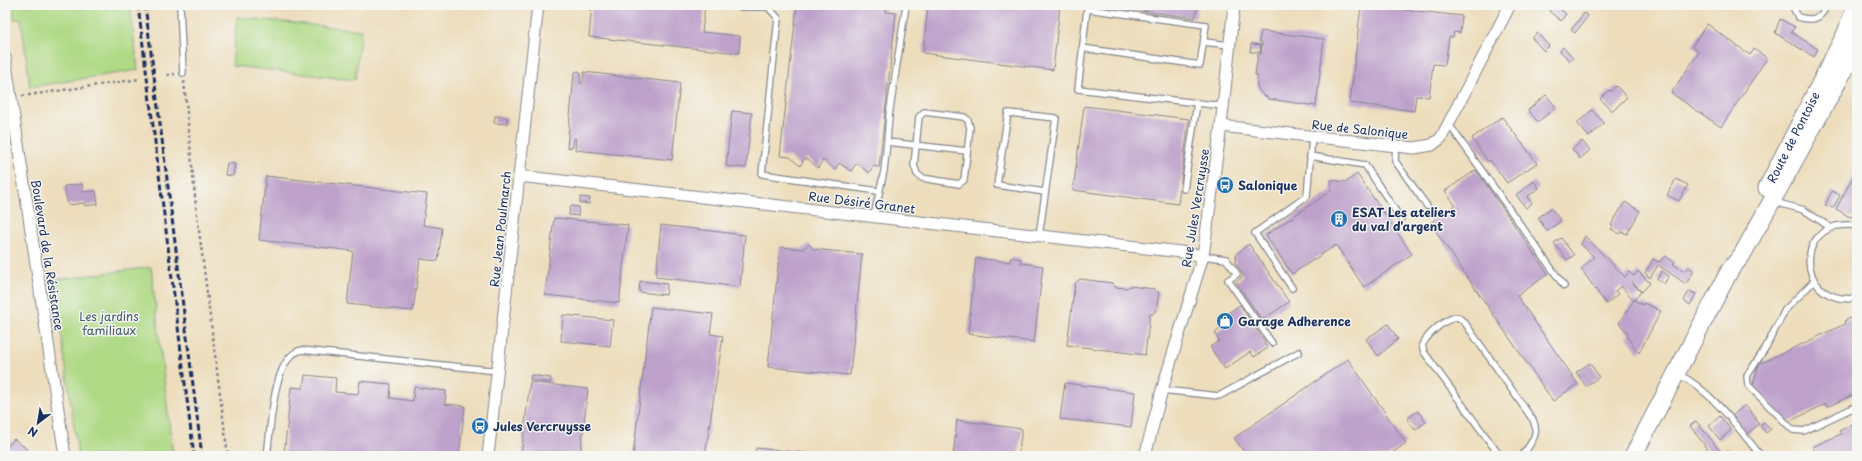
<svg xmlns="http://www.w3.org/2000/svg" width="1862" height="461" viewBox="0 0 1862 461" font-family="'Playpen Sans',sans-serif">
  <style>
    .green { fill: #afd984; stroke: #658471 }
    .building { fill: #bea1cb }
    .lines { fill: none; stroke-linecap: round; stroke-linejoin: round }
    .lane-casing { stroke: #84868d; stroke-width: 8 }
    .street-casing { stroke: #84868d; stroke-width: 13 }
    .primary-casing { stroke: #84868d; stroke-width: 19 }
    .path { stroke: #84868d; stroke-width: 2.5; stroke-dasharray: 3 3; stroke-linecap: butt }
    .lane { stroke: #fff; stroke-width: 5.5 }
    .street { stroke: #fff; stroke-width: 11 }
    .primary { stroke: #fff; stroke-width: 17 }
    .rail { stroke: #1b2f5e; stroke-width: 3; stroke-dasharray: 6 3; stroke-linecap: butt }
    .labels { text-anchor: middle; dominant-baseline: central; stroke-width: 3; stroke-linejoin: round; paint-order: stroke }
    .street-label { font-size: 12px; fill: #1b2f5e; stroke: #f6f6f2 }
    .poi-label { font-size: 12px; font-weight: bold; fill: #1b2f5e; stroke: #f6f6f2; text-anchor: start }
    .park-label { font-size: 12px; fill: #405a68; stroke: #f6f6f2 }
  </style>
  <rect width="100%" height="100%" fill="#f6f6f2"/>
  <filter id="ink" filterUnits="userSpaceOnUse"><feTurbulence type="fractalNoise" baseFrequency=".025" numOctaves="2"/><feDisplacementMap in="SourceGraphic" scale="8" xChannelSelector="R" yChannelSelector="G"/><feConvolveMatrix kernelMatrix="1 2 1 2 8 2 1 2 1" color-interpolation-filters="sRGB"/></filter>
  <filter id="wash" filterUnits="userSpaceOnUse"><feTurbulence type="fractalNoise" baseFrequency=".012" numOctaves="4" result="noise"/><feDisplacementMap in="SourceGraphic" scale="16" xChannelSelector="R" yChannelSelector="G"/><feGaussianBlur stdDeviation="0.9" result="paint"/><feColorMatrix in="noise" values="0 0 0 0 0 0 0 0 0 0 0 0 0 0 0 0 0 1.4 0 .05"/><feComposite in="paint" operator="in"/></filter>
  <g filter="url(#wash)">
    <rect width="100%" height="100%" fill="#edddbc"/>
    <g class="green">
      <path d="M14 5H130L138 70 30 87 21 19H14Z"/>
      <path d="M237 17 361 30 355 80 232 66Z"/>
      <path d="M151 267 173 456H78L54 280Z"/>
    </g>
    <g id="blocks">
      <g class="building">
        <path d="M592 5H705L702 32 740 36 739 53 589 37Z"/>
        <path d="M797 5H887L886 12 896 13 879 167 873 166 869 173 858 164H856L851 171 839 163 835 170 825 161H822L818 168 808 159H804L800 166 790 157 780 156Z"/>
        <path d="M928 5H1060L1053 70 923 53Z"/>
        <path d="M1143 5H1198L1195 18 1142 11Z"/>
        <path d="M1361 5 1462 16 1460 33 1454 32 1453 37H1449L1445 65 1433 64 1429 97 1416 96 1414 111 1350 103Z"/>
        <path d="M1553 5H1564L1561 10 1566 14 1561 21 1549 11Z"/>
        <path d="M1584 13 1588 16 1575 33 1571 30Z"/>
        <path d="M1780 19 1795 27 1791 32 1818 49 1814 57 1775 33Z"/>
        <path d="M1707 24 1750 55 1754 49 1767 58 1721 127 1671 93 1699 52 1692 46Z"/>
        <path d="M1261 31 1324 39 1316 106 1269 99 1260 92 1257 86V75H1255L1258 54H1261L1262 42H1259Z"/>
        <path d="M1537 33 1549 46 1544 51 1532 38Z"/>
        <path d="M1251 44 1261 45 1260 52H1250Z"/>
        <path d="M1563 47 1573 58 1570 61 1560 51Z"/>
        <path d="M579 71 581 74 580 83H583L584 72 680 83 672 160 575 150 576 138H574L573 146 570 148 567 147 574 75 575 72Z"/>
        <path d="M1616 86 1627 97 1613 111 1600 99 1609 90 1611 91Z"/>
        <path d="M1546 95 1556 107 1538 122 1528 110Z"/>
        <path d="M1084 106 1189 119 1178 204 1073 190Z"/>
        <path d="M1592 110 1604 123 1589 137 1577 123Z"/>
        <path d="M732 111 752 113 746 168 726 166Z"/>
        <path d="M495 116 507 117V124L494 123Z"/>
        <path d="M1502 117 1537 163 1507 183 1490 160 1488 162 1472 138Z"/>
        <path d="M1582 141 1590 150 1580 159 1572 149Z"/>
        <path d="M227 163 235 164 233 176 225 175Z"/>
        <path d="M1857 169V214L1850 217 1836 209Z"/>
        <path d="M1476 170 1548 274 1517 296 1578 384 1553 401 1430 223 1455 205 1445 191Z"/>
        <path d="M1357 174 1412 254 1364 287 1336 245 1292 274 1266 235 1331 191V180L1346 182Z"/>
        <path d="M266 176 427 194 423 225 442 228 438 261 420 259 413 311 347 304 353 251 259 240Z"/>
        <path d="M1676 179 1688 185 1679 201 1667 195Z"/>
        <path d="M1534 181 1539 188 1527 197 1532 203 1526 208 1516 195Z"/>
        <path d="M82 184 83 192 96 191 98 204 85 206V203L68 205 64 186Z"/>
        <path d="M1832 191 1840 195 1833 208 1825 205Z"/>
        <path d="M580 197 590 198 589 204 580 203Z"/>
        <path d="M1625 202 1640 211 1627 234 1622 232 1620 234 1611 229 1613 226 1611 225Z"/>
        <path d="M570 206 579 207 578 216 569 215Z"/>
        <path d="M1551 208 1561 221 1547 231 1538 218Z"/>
        <path d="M554 218 628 225 619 303 545 295Z"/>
        <path d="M661 225 745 235 740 287 656 277Z"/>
        <path d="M1585 236 1625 277 1629 272 1634 276 1638 271 1650 283 1642 292 1631 281 1641 292 1634 300 1621 286 1615 291 1618 294 1606 304 1581 269 1594 257 1581 244Z"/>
        <path d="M1561 238 1574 255 1567 260 1554 243Z"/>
        <path d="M809 244 813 249 862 254 850 375 768 367 780 247 803 249Z"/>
        <path d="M1249 244 1289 302 1262 320 1236 282 1244 276 1235 262 1236 254Z"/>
        <path d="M1665 256 1675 262 1673 264 1684 271 1688 267 1694 271 1686 284 1658 265 1650 278 1645 273 1653 259 1659 262Z"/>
        <path d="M1011 257 1021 259V263L1043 266 1034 342 968 334 976 258 1010 262Z"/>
        <path d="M1662 271 1669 276 1664 284 1657 279Z"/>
        <path d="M1080 279 1112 283 1115 287 1127 288 1130 286 1155 289 1159 293 1156 310 1153 314H1150L1145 355 1067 345 1075 283Z"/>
        <path d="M640 281 667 284 666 295 639 292Z"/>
        <path d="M1689 291 1696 294 1690 305 1684 301Z"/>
        <path d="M1634 300 1643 305 1644 303 1661 311 1639 353 1627 337 1629 334 1619 323Z"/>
        <path d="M1240 305 1265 342 1264 343 1268 348 1254 357 1250 352 1225 369 1210 347 1219 341 1215 333 1224 326 1219 319Z"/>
        <path d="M651 307 713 314 710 334 723 336 705 456H633Z"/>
        <path d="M563 315 613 320 610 346 561 341Z"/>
        <path d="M1857 315V393L1827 407 1826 404 1788 422 1753 385 1759 364 1845 324 1844 321Z"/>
        <path d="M1388 324 1398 339 1378 356 1366 339Z"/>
        <path d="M1348 359 1406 443 1388 456H1247L1234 438Z"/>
        <path d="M1590 363 1599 377 1586 386 1576 372Z"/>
        <path d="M305 375 336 378 335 392 358 394 360 381 391 384 390 398 413 401 414 387 446 391 445 404 465 406 459 456H284L291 387 303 388Z"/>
        <path d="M531 375 551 378 550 383 530 380Z"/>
        <path d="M530 382 588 389 580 456H521Z"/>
        <path d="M1065 383 1135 392 1131 427 1060 419Z"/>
        <path d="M1745 405 1756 418 1755 420 1759 424 1747 434 1732 416Z"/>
        <path d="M1418 411 1426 422 1415 430 1407 419Z"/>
        <path d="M1720 416 1731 430 1720 440 1709 426Z"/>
        <path d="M957 420 1022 429 1018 456H953Z"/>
        <path d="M1696 421 1723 454 1728 451 1732 456H1713L1690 426Z"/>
        <path d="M1764 422 1771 429 1766 433 1760 426Z"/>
        <path d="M1857 422V456H1820L1812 447 1841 434 1839 431Z"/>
        <path d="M14 439 32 453 30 456H5V450Z"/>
        <path d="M756 448 807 453 806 456H755Z"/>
      </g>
    </g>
  </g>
  <g filter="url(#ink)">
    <use href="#blocks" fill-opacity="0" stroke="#84868d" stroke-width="1"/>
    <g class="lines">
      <g class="lane-casing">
        <g id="lane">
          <path d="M180 5 183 73"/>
          <path d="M1792 5 1798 17C1811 21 1822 20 1826 5"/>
          <path d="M741 7H768L778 18 762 174 878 191"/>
          <path d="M1204 42 1230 45"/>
          <path d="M1082 48 1200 65 1206 25 1087 9 1078 89 1223 106"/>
          <path d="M924 112 964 117 968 120 970 128 964 180 959 184 922 178 917 174 914 165 919 117Z"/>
          <path d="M1448 123 1564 286"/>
          <path d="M887 142 889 116 906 5"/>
          <path d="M1396 146 1395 161 1427 206"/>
          <path d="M1310 156 1365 165 1401 219"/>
          <path d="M1184 189 1197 103"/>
          <path d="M1774 202 1804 210 1831 228"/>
          <path d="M874 216 884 171 887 142 967 151"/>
          <path d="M1857 226C1850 224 1843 225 1836 226 1794 237 1802 306 1857 298"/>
          <path d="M1039 236 1056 118 1008 113 997 185 1045 192"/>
          <path d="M1203 256 1226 259 1237 274 1228 280 1272 343"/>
          <path d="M1814 281 1785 310 1766 347 1747 376 1748 385 1793 430 1804 431 1857 406"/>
          <path d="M1292 288 1255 233 1307 196 1312 137"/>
          <path d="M1678 374C1711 390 1738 428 1761 456"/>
          <path d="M1162 390 1219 396 1299 352"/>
          <path d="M267 456C271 430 272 355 302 350L498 371"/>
          <path d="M1500 456 1424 352 1422 345C1429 333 1445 318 1458 317L1465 323 1533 420C1540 435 1530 444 1522 456"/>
        </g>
      </g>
      <g class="street-casing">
        <g id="street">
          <path d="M5 58 65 456"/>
          <path d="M1221 126 1414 148 1432 145 1441 138 1510 5"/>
          <path d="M519 176 1181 252 1203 256"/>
          <path d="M488 456 538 5"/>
          <path d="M1145 456 1162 390 1203 256 1221 126 1234 5"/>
        </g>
      </g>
      <g class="primary-casing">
        <g id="primary">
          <path id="s1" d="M1767 188 1846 33 1856 5"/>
          <path d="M1633 456 1730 270 1742 255 1857 47"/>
        </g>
      </g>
      <g class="path">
        <path d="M167 75 175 74"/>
        <path d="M184 81 196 207 228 456"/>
        <path d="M22 96 140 79"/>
      </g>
      <use href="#lane" class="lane"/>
      <use href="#street" class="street"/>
      <use href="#primary" class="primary"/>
      <g class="rail">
        <path d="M138 5 194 456"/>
        <path d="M145 5 202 456"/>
      </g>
    </g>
  </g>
  <defs>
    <g id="bus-disc" transform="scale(0.9)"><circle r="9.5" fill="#1f6fb2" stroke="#f6f6f2"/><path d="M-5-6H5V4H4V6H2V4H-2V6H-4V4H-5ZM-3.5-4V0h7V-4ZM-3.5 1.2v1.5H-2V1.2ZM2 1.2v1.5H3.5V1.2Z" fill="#fff"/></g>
    <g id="building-disc" transform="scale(0.9)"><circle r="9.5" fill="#1f6fb2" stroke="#f6f6f2"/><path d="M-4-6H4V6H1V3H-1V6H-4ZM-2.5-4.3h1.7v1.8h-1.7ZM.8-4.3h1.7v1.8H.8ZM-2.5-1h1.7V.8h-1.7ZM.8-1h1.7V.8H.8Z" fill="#fff"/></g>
    <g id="shop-disc" transform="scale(0.9)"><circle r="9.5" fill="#1f6fb2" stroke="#f6f6f2"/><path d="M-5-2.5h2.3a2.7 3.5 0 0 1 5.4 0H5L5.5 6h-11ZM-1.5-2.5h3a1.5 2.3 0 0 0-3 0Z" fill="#fff"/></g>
  </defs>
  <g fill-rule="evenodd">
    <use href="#bus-disc" x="1225" y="185"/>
    <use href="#building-disc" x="1339" y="219"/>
    <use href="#shop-disc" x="1225" y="321"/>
    <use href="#bus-disc" x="480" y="426"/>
  </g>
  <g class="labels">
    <g class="street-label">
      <text transform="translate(1360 129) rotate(6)">Rue de Salonique</text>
      <text stroke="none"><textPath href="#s1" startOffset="57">Route de Pontoise</textPath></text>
      <text transform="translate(862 202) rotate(7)">Rue Désiré Granet</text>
      <text transform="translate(1195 208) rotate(-81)">Rue Jules Vercruysse</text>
      <text transform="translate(500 229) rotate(-84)">Rue Jean Poulmarch</text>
      <text transform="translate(48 255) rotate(81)">Boulevard de la Résistance</text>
    </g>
    <g class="poi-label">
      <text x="1238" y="185">Salonique</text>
      <text x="1352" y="212">ESAT Les ateliers<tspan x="1352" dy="14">du val d'argent</tspan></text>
      <text x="1238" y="321">Garage Adherence</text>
      <text x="493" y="426">Jules Vercruysse</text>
    </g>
    <g class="park-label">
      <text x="109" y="316">Les jardins<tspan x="109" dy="14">familiaux</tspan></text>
    </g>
  </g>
  <rect width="1862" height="461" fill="none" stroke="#f6f6f2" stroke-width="20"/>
  <g transform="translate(38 423) rotate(211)" stroke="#f6f6f2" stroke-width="3" paint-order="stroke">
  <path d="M0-3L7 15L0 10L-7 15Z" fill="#1b2f5e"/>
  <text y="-6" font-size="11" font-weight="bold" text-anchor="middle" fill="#1b2f5e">N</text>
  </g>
</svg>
